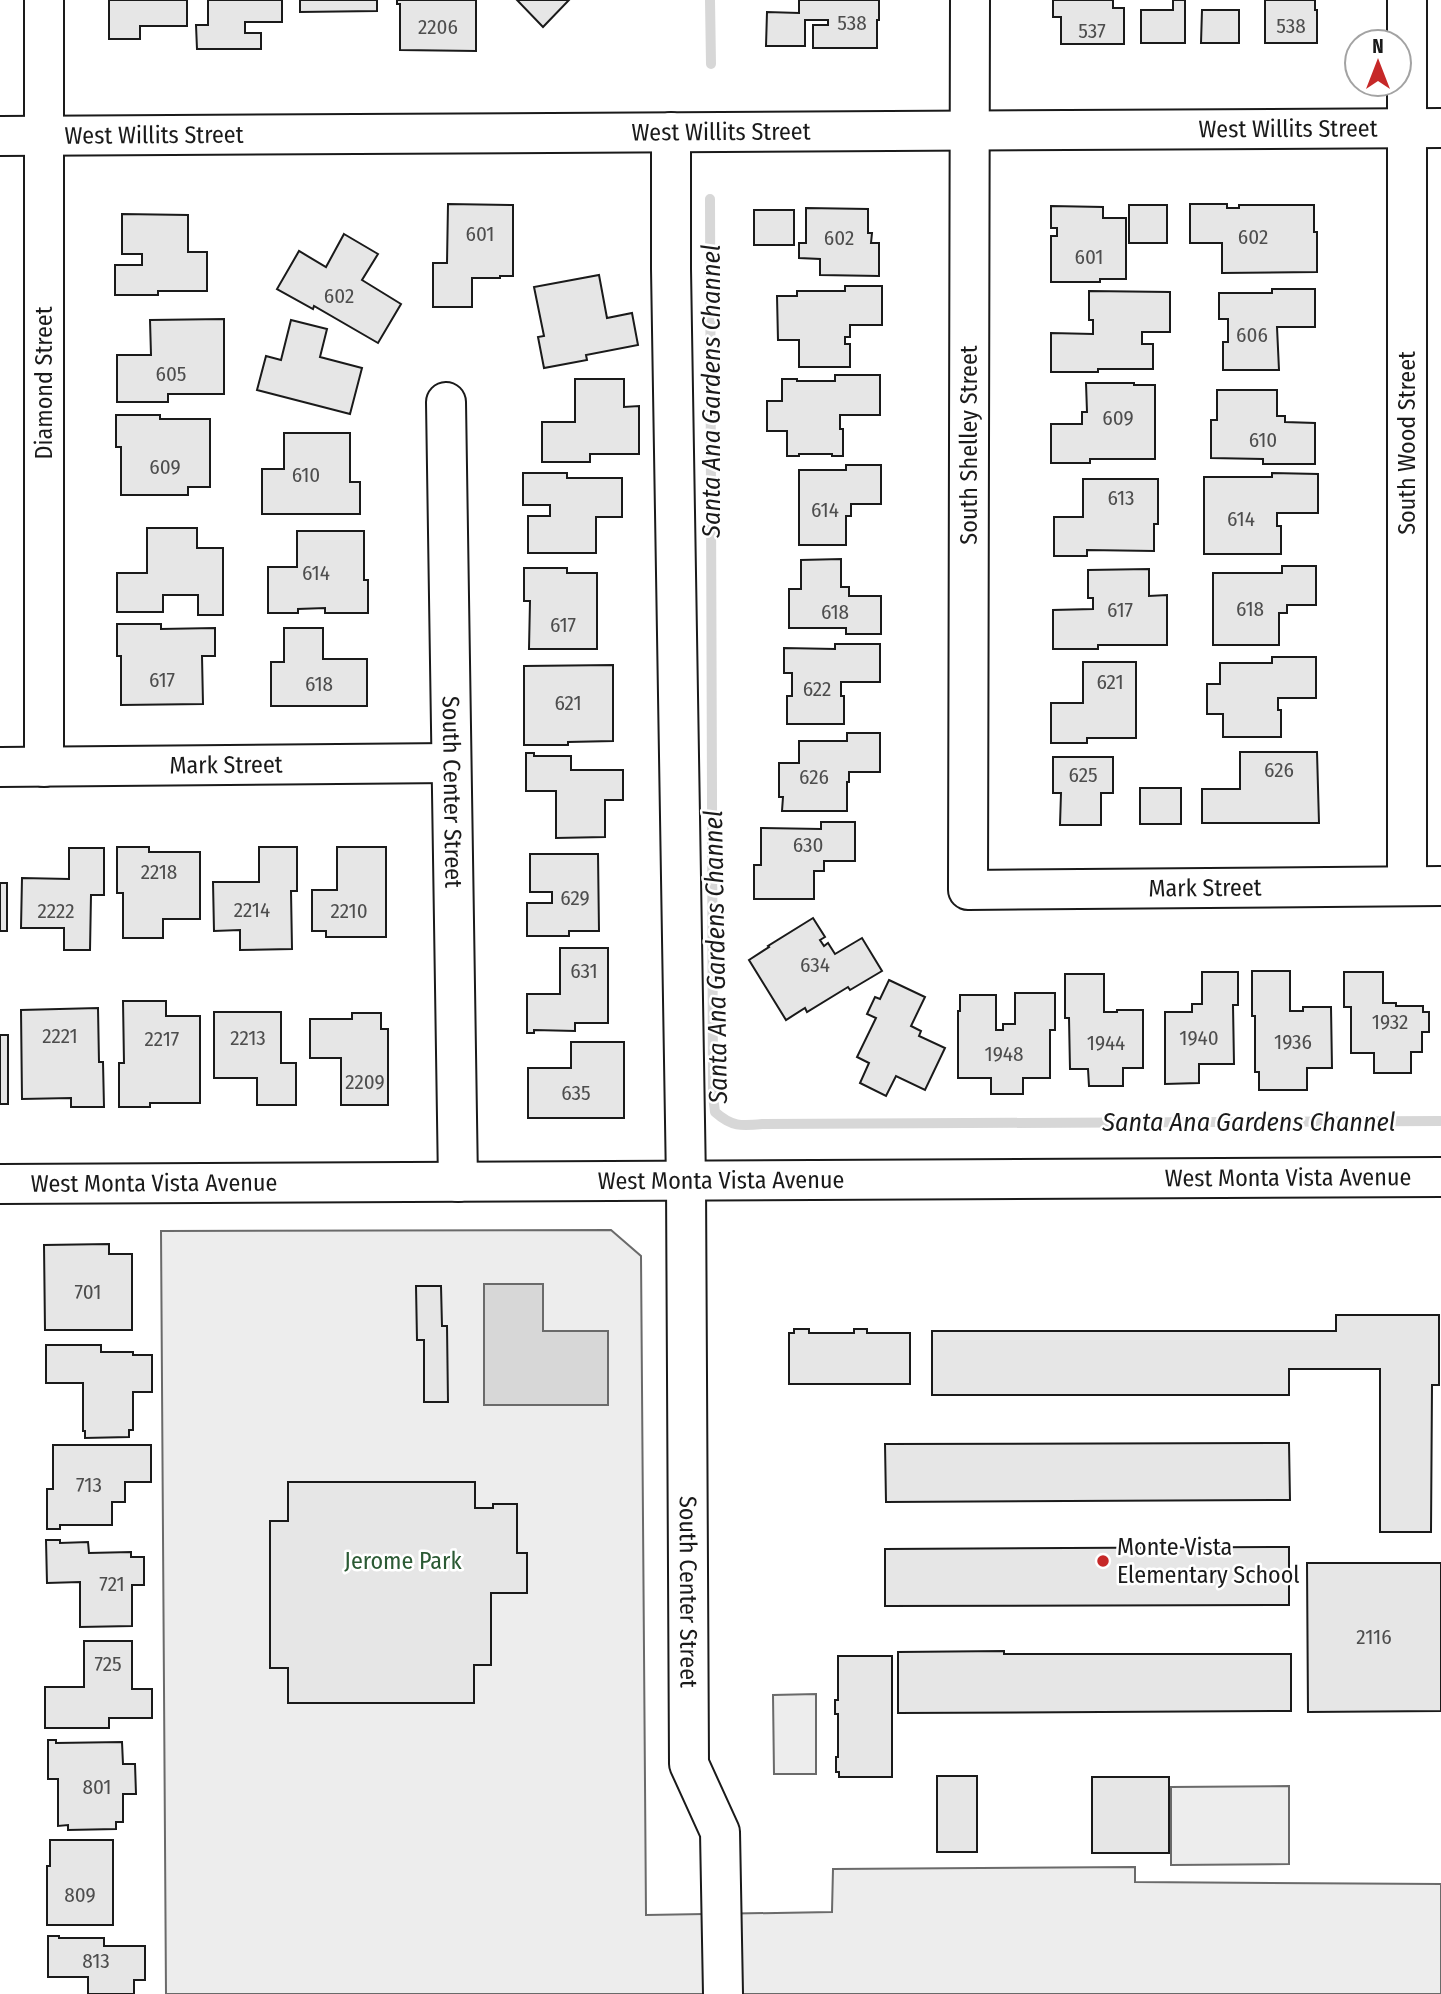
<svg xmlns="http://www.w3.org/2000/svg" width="1441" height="1994" viewBox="0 0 1441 1994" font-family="'Fira Sans Condensed',sans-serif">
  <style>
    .green { fill: #ededed; stroke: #6a6a6a; stroke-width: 2 }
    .water { fill: #d7d7d7; stroke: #6a6a6a; stroke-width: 2 }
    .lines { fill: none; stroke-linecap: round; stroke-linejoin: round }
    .stream { stroke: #d7d7d7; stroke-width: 10 }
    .building { fill: #e6e6e6; stroke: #1a1a1a; stroke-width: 2 }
    .minor-casing { stroke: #1a1a1a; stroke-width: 42 }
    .minor { stroke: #fff; stroke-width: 38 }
    .poi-dot { fill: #c62828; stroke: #fff; stroke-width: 2.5 }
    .labels { text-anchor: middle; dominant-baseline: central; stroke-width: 5; stroke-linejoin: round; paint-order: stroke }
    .number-label { font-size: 21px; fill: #4d4d4d }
    .street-label { font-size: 24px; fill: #1a1a1a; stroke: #fff }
    .poi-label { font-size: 24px; fill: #1a1a1a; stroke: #fff; text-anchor: start }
    .park-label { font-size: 24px; fill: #2b5a34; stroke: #fff }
    .water-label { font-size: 26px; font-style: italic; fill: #1a1a1a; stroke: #fff }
  </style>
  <rect width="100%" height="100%" fill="#fff"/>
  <g class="green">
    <path d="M611 1230 641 1256 646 1915 832 1912 833 1869 1135 1867V1882L1441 1884V1994H166L161 1231Z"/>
    <path d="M816 1694V1774H774L773 1695Z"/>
    <path d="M1289 1786V1864L1171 1865V1787Z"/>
  </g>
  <path class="water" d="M484 1284H543V1331H608V1405H484Z"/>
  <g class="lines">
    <g class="stream">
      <path d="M710 0 711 64"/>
      <path d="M710 199 713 1096 715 1112C732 1127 741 1126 763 1124L1441 1121"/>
    </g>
  </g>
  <g class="building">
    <path d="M109 0H187V26H140V39H109Z"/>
    <path d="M208 0H282V22H245V33H261V49H197L196 25H208Z"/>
    <path d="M300 0H377V11L300 12Z"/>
    <path d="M397 0H476V51L400 50V4H397Z"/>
    <path d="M517 0H569L543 27Z"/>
    <path d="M799 0H879V20H877V48H813V25H828V20H805V46H766L767 12 799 13Z"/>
    <path d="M1053 0H1113V8H1124V44H1061V17H1053Z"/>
    <path d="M1173 0H1185V43H1141V10H1173Z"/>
    <path d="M1265 0H1315V10H1317V43H1265Z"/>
    <path d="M1202 10H1239V43H1201Z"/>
    <path d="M448 204 513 205V276H500V278H472V307H433V263H447Z"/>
    <path d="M1190 204H1227V208H1239V205H1314V232H1317V272L1222 273V243H1190Z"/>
    <rect x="1129" y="205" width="38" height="38"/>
    <path d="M1051 206 1103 207V218H1126V279H1100V282H1051V236H1057V228H1051Z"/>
    <path d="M806 208 868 209V233H872L871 243H879V276L820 275V259L799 258V243H806Z"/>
    <rect x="754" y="210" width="40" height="35"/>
    <path d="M122 214 188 215V252H207V291H158V295H115V265H142V254H122Z"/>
    <path d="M344 234 378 254 362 280 401 304 378 343 314 306 313 309 277 289 299 251 326 267Z"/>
    <path d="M599 275 607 318 632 313 638 345 586 355 587 360 544 368 538 337 544 336 534 287Z"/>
    <path d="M845 286H882V325H850V337H845V344H850V367H799V340H778L777 296H797V291H845Z"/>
    <path d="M1272 289H1315V327H1277L1279 370H1223V342H1228V319H1219V293H1272Z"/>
    <path d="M1089 291 1170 292V332H1142V344H1153V369H1098V372H1051V333L1093 334V320H1089Z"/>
    <path d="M224 319V394H168V402H117V355H151L150 320Z"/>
    <path d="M291 320 327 329 320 357 362 368 350 414 257 390 266 356 281 360Z"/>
    <path d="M835 375H880V415H840V429H843V456H832V454H799V456H787V431H767V401H782V379H797V381H835Z"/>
    <path d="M575 379H624V407L639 406V454H590V462H542V422H575Z"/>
    <path d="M1086 383H1134V385H1155V459H1090V463H1051V424H1082V412H1087Z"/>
    <path d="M1217 390H1277V416H1285V422L1315 423V464H1263V459L1211 458V420H1217Z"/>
    <path d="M116 415H160V419H210V487H188V495H121V447H116Z"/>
    <path d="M284 433H350V482H360V514H262V469H284Z"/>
    <path d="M846 465H881V504H851V516H846V545H799V470H846Z"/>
    <path d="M523 473H567V478H622V517H596V553H528V516H550V505H523Z"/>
    <path d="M1272 473 1318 474V513H1277V526H1281V554H1204V477H1272Z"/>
    <path d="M1083 479H1158V524H1154V551L1087 550V556H1054V517H1083Z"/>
    <path d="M147 528H197V548H223V615H198V595H163V612H117V573H147Z"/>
    <path d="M297 531H364V580H368V613H325V608L298 609V613H268V567H297Z"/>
    <path d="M841 559V587H849V596H881V634H846V628H789V589H801V560Z"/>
    <path d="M1282 566H1316V605H1287V613H1279V645H1213V573H1282Z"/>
    <path d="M524 568H567V573H597V649H529L530 601H524Z"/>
    <path d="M1149 569V596L1167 595V645H1098V649H1053V610L1093 609V598H1088V570Z"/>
    <path d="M117 624H161V629L215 628V656H202L203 704 121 705V656H117Z"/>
    <path d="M284 628H323V659H367V706H271V662H284Z"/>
    <path d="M835 644H880V682H841V696H844V724H787V696H792V673H784V648L835 649Z"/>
    <path d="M1272 657H1316V698H1278V710H1281V737H1223V714H1207V684H1220V663H1272Z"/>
    <path d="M1083 662H1136V738H1087V743H1051V703H1083Z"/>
    <path d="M613 665V741L568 742V745H524V666Z"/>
    <path d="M847 733H880V772H849V782H847V811H782L783 797H779V763H799V741H847Z"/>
    <path d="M1240 752H1317L1319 823H1202V789H1240Z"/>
    <path d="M526 753H534V756H571V770H623V800H605V837L556 838V791H526Z"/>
    <path d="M1053 757H1113V793H1101V825H1060L1061 793H1053Z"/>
    <rect x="1140" y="788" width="41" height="36"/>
    <path d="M821 822H855V861H824V871H814V899H754V865H761V828L821 829Z"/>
    <path d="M117 847H149V852H200V919H163V938H123V893H117Z"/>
    <path d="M259 847H297V891H291L292 949 240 950V930L214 931 213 882H259Z"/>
    <path d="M337 847H386V937H326V931H312V890H337Z"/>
    <path d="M69 848H104V895H91L90 950H64V928H21L22 878 69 879Z"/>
    <path d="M530 854H598L599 931H569V936H527V903H552V892H530Z"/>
    <rect x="0" y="883" width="7" height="48"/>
    <path d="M813 918 825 937 820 940 824 946 828 943 835 954 862 938 882 971 850 990 848 987 807 1012 805 1008 786 1020 749 960 769 947 768 946Z"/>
    <path d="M560 948H608V1023H575V1031L534 1030V1033H527V994H560Z"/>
    <path d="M1252 971H1290V1011H1303V1007H1331L1332 1068H1307V1090H1259V1072H1255V1016H1252Z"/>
    <path d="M1202 972H1238V1005H1233L1234 1064H1199V1083L1165 1084V1012H1192V1004H1202Z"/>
    <path d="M1344 972H1383V1003H1396V1006H1423V1012H1429V1032H1422V1052H1411V1073H1374V1053H1351V1007H1344Z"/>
    <path d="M1065 974H1104V1012H1117V1010H1143V1068H1123V1086H1089L1088 1069H1070L1069 1018H1065Z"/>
    <path d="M889 980 925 997 911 1026 921 1031 919 1036 945 1048 925 1090 896 1076 886 1096 860 1083 869 1063 857 1057 876 1018 867 1014 875 997 880 999Z"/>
    <path d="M1015 993H1055V1030H1050V1078H1023V1094H991V1078H958V1011H960V995H996V1030H1003V1024H1015Z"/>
    <path d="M123 1001H166V1016H200V1103H150V1107H119V1063H124Z"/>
    <path d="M98 1008 99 1062H103L104 1107H71V1098L22 1099 21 1010Z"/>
    <path d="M214 1012H281V1063H296V1105H257V1078H214Z"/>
    <path d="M352 1013H381V1029H388V1105H341V1058H310V1019H352Z"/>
    <rect x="0" y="1035" width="8" height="69"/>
    <path d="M571 1042H624V1118H528V1068H571Z"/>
    <path d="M109 1244V1254H132V1330H45L44 1245Z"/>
    <path d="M416 1286H441L442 1326H447L448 1402H424V1340H417Z"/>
    <path d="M1336 1315H1439V1385H1432L1431 1532H1380V1369H1289V1395H932V1331H1336Z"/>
    <path d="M794 1329H809V1333H854V1329H867V1333H910V1384H789V1333H794Z"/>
    <path d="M46 1345H101V1352H133V1355H152V1392H133V1430H129V1437L85 1438V1431H83V1383H46Z"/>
    <path d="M1289 1443 1290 1500 886 1502 885 1444Z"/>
    <path d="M53 1445H151V1482H125V1502H112V1525H60V1529H47V1489H53Z"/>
    <path d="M288 1482H475V1508H493V1504H517V1553H527V1593H491V1665H474V1703H288V1668H270V1521H288Z"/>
    <path d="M46 1540H60V1543L88 1542 89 1553 131 1552V1557H144V1585H132V1626L80 1627V1582L47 1583Z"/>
    <path d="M1289 1547V1605L885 1606V1549Z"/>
    <path d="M1307 1563H1441V1711L1308 1712Z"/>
    <path d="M84 1641H132V1689H152V1718H109V1728H45V1687H84Z"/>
    <path d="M1004 1651V1654H1291V1711L898 1713V1652Z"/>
    <path d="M838 1656H892V1777H839V1772H836V1757H838V1714H835V1700H838Z"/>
    <path d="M48 1740H56V1743L122 1742 123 1764H135L136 1794H123V1822H116V1829L68 1830V1825L58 1826V1779H48Z"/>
    <rect x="937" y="1776" width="40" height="76"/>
    <rect x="1092" y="1777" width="77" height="76"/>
    <path d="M50 1840H113V1925H47V1866H50Z"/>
    <path d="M48 1936H59V1938H104V1946H145V1980H134V1994H88V1977H48Z"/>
  </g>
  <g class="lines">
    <g class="minor-casing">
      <g id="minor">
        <path d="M44 0V767"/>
        <path id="s1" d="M970 0 968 890 1441 886"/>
        <path d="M1407 0V886"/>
        <path id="s2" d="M671 132V269L686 1182 689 1764 720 1832 723 1994"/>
        <path id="s3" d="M0 136 1441 128"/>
        <path id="s4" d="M446 402 458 1182"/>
        <path id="s5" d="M0 767 451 763"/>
        <path id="s6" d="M0 1184 1441 1177"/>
      </g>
    </g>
    <use href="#minor" class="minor"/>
  </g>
  <circle class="poi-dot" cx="1103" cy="1561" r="7"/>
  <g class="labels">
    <g class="number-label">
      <text x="852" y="23">538</text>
      <text x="1291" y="26">538</text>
      <text x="438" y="27">2206</text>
      <text x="1092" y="31">537</text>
      <text x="480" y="234">601</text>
      <text x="1253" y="237">602</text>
      <text x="839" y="238">602</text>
      <text x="1089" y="257">601</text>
      <text x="339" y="296">602</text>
      <text x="1252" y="335">606</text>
      <text x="171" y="374">605</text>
      <text x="1118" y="418">609</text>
      <text x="1263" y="440">610</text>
      <text x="165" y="467">609</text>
      <text x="306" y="475">610</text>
      <text x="1121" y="498">613</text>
      <text x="825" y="510">614</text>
      <text x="1241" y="519">614</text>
      <text x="316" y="573">614</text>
      <text x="1250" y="609">618</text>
      <text x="1120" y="610">617</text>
      <text x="835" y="612">618</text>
      <text x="563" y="625">617</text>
      <text x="162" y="680">617</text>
      <text x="1110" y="682">621</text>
      <text x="319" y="684">618</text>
      <text x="817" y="689">622</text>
      <text x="568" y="703">621</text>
      <text x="1279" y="770">626</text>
      <text x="1083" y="775">625</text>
      <text x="814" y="777">626</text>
      <text x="808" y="845">630</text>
      <text x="159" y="872">2218</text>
      <text x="575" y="898">629</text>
      <text x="252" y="910">2214</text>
      <text x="56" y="911">2222</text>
      <text x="349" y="911">2210</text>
      <text x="815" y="965">634</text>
      <text x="584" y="971">631</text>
      <text x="1390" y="1022">1932</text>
      <text x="60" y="1036">2221</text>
      <text x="248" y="1038">2213</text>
      <text x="1199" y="1038">1940</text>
      <text x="162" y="1039">2217</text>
      <text x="1293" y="1042">1936</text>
      <text x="1106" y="1043">1944</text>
      <text x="1004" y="1054">1948</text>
      <text x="365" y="1082">2209</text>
      <text x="576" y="1093">635</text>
      <text x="88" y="1292">701</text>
      <text x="89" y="1485">713</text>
      <text x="112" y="1584">721</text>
      <text x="1374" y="1637">2116</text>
      <text x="108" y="1664">725</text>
      <text x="97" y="1787">801</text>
      <text x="80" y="1895">809</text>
      <text x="96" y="1961">813</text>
    </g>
    <g class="street-label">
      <text stroke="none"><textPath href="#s3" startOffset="1288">West Willits Street</textPath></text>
      <text stroke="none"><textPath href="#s3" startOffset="721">West Willits Street</textPath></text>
      <text stroke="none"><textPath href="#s3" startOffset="154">West Willits Street</textPath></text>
      <text transform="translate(44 383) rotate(-90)">Diamond Street</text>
      <text transform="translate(1407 443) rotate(-90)">South Wood Street</text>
      <text transform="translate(969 445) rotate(-90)">South Shelley Street</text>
      <text stroke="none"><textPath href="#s5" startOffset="226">Mark Street</textPath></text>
      <text stroke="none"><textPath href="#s4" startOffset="390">South Center Street</textPath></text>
      <text stroke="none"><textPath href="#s1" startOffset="1127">Mark Street</textPath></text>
      <text stroke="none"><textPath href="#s6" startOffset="1288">West Monta Vista Avenue</textPath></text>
      <text stroke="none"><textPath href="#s6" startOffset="721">West Monta Vista Avenue</textPath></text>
      <text stroke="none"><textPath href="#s6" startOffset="154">West Monta Vista Avenue</textPath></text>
      <text stroke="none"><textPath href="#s2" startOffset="1460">South Center Street</textPath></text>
    </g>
    <g class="poi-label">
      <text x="1117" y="1547">Monte Vista<tspan x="1117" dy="28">Elementary School</tspan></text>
    </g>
    <g class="park-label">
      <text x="403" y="1561">Jerome Park</text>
    </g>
    <g class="water-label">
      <text transform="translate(711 391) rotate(-90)">Santa Ana Gardens Channel</text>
      <text transform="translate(716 957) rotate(-91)">Santa Ana Gardens Channel</text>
      <text x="1249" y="1122">Santa Ana Gardens Channel</text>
    </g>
  </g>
  <g transform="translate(1378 63)"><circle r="33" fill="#ffffff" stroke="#a3a3a3" stroke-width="2"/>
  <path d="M0-5L12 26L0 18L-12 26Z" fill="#c62828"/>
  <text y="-10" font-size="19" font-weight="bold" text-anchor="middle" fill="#1a1a1a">N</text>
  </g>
</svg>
